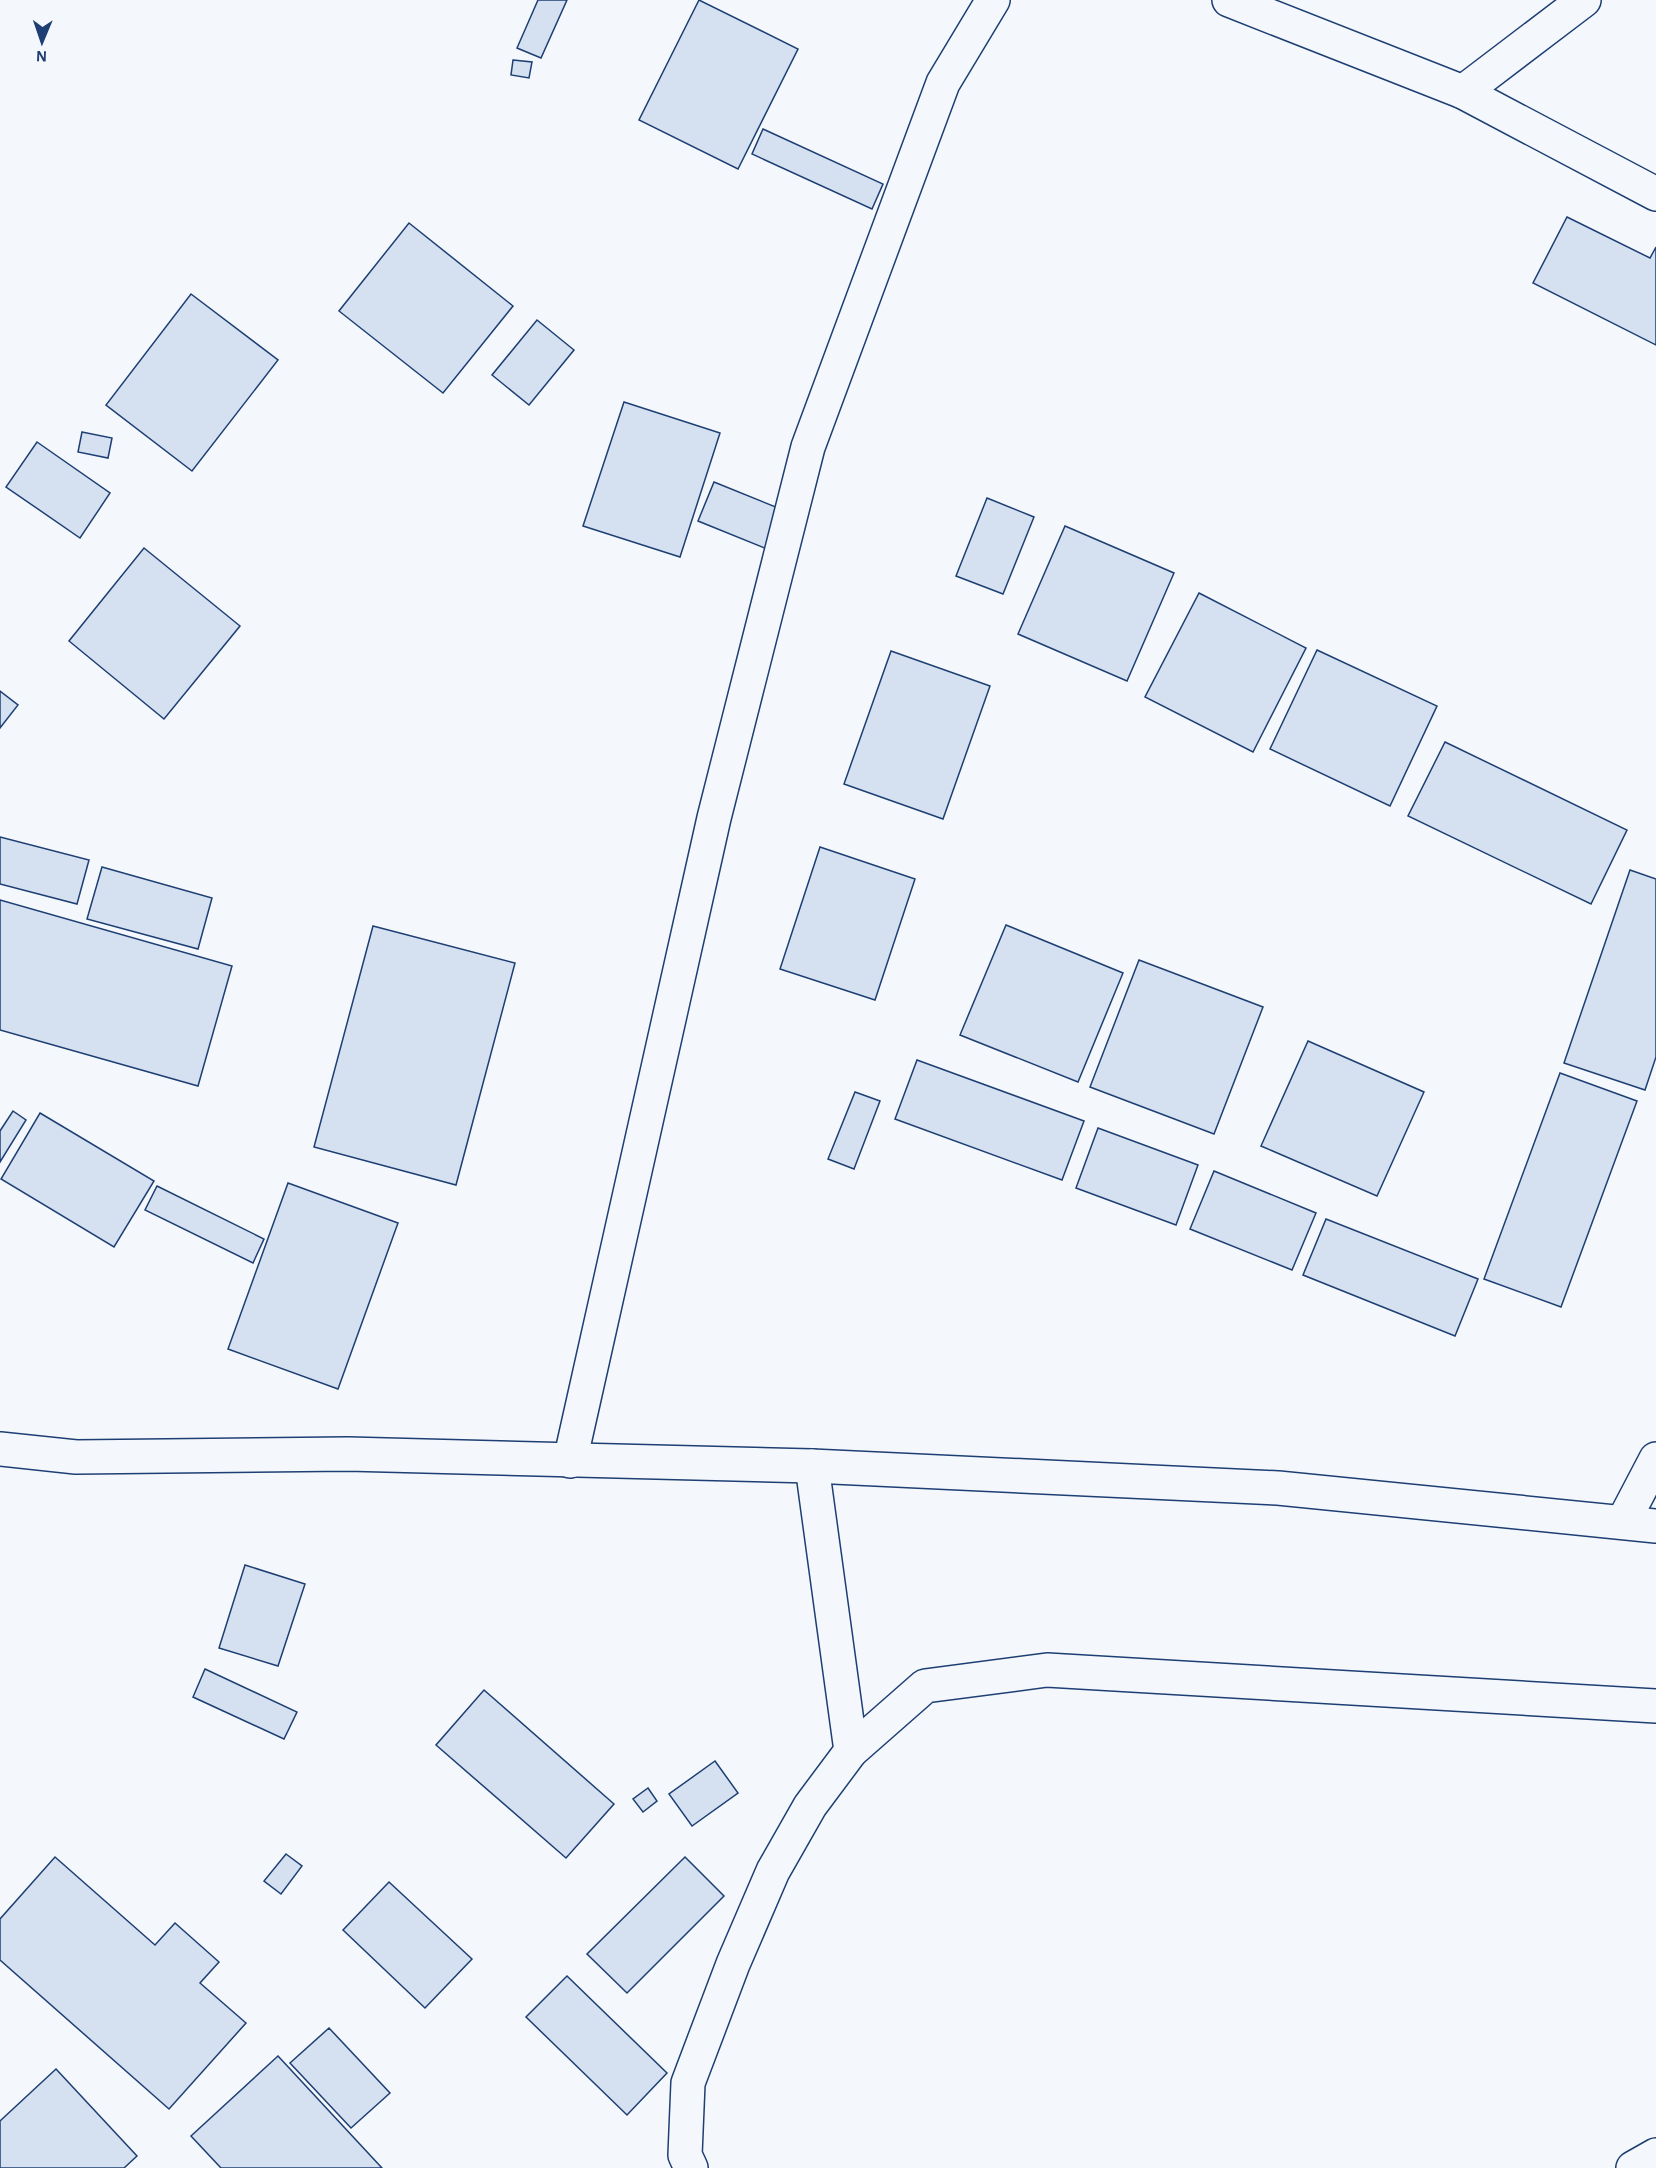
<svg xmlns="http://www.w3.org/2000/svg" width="1656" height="2168" viewBox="0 0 1656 2168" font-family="'Alegreya Sans',sans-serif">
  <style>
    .building { fill: #d5e0f0; stroke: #1d3f73; stroke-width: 1.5 }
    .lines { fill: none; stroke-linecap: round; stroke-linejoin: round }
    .street-casing { stroke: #1d3f73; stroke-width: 36 }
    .street { stroke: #f4f7fb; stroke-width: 33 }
  </style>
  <rect width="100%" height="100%" fill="#f4f7fb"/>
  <g class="building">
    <path d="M538 0H567L541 58 517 48Z"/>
    <path d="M699 0 798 49 738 169 639 120Z"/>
    <path d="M513 60 532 62 529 78 511 75Z"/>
    <path d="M763 129 883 184 872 209 752 154Z"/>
    <path d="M1567 217 1650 258 1656 247V345L1533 283Z"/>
    <path d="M409 223 513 306 443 393 339 311Z"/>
    <path d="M191 294 278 360 192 471 106 405Z"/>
    <path d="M537 320 574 350 529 405 492 375Z"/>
    <path d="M624 402 720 433 680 557 583 526Z"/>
    <path d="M82 432 112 438 108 458 78 452Z"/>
    <path d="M37 442 110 493 80 538 6 487Z"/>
    <path d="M714 482 788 512 772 551 698 521Z"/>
    <path d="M987 498 1034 517 1003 594 956 576Z"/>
    <path d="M1065 526 1174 573 1127 681 1018 634Z"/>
    <path d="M144 548 240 626 164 719 69 641Z"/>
    <path d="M1199 593 1306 648 1253 752 1145 697Z"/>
    <path d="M1317 650 1437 706 1390 806 1270 749Z"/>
    <path d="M891 651 990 686 943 819 844 784Z"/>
    <path d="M0 691 18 705 0 728Z"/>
    <path d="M1445 742 1627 830 1591 904 1408 816Z"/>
    <path d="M0 837 89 860 77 904 0 884Z"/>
    <path d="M820 847 915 879 875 1000 780 969Z"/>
    <path d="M102 867 212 898 198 949 87 919Z"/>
    <path d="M1630 870 1656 879V1057L1645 1090 1564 1063Z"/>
    <path d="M0 900 232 966 198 1086 0 1030Z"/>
    <path d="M1006 925 1123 973 1078 1082 960 1035Z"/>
    <path d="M373 926 515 963 456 1185 314 1147Z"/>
    <path d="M1139 960 1263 1007 1214 1134 1090 1087Z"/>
    <path d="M1308 1041 1424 1092 1377 1196 1261 1146Z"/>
    <path d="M917 1060 1084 1121 1062 1180 895 1119Z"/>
    <path d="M1560 1073 1637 1101 1561 1307 1484 1279Z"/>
    <path d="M855 1092 880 1101 854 1169 828 1159Z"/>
    <path d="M13 1111 26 1120 0 1162V1131Z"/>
    <path d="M40 1113 154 1181 114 1247 1 1179Z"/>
    <path d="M1098 1128 1198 1165 1176 1225 1076 1188Z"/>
    <path d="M1214 1171 1316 1213 1292 1270 1190 1229Z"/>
    <path d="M288 1183 398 1223 338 1389 228 1349Z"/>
    <path d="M157 1186 264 1239 253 1263 145 1210Z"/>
    <path d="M1326 1219 1478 1279 1455 1336 1303 1275Z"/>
    <path d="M245 1565 305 1584 278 1666 219 1648Z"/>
    <path d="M205 1669 297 1712 284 1739 193 1697Z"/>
    <path d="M484 1690 614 1804 566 1858 436 1745Z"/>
    <path d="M715 1761 738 1793 692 1826 669 1794Z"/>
    <path d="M648 1788 657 1801 643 1812 633 1799Z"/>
    <path d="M286 1854 302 1866 281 1894 264 1881Z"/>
    <path d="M55 1857 155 1945 175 1923 219 1962 200 1983 246 2023 169 2109 0 1960V1919Z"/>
    <path d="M685 1857 724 1896 627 1993 587 1954Z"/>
    <path d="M389 1882 472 1959 425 2008 343 1930Z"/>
    <path d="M567 1976 667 2073 627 2115 526 2017Z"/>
    <path d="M329 2028 390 2093 351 2128 290 2063Z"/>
    <path d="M278 2056 382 2168H221L191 2136Z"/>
    <path d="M56 2069 137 2156 124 2168H0V2121Z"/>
  </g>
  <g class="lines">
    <g class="street-casing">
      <g id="street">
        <path d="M1229 0 1463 92 1656 194"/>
        <path d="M1463 92 1584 0"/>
        <path d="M0 1449 76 1457 348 1454 812 1466 1278 1488 1656 1526"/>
        <path d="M570 1461 714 818 808 447 943 83 993 0"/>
        <path d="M1623 1522 1656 1459"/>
        <path d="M851 1751 925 1686 1047 1670 1656 1706"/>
        <path d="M691 2168 685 2155 688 2083 733 1964 773 1871 810 1806 851 1751 812 1466"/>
        <path d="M1633 2168 1656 2155"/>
      </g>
    </g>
    <use href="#street" class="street"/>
  </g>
  <g transform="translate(42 42) rotate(182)" stroke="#f4f7fb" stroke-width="4.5" paint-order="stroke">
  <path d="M0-4.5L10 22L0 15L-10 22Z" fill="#1d3f73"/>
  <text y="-9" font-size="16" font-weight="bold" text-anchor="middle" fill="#1d3f73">N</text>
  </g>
</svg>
